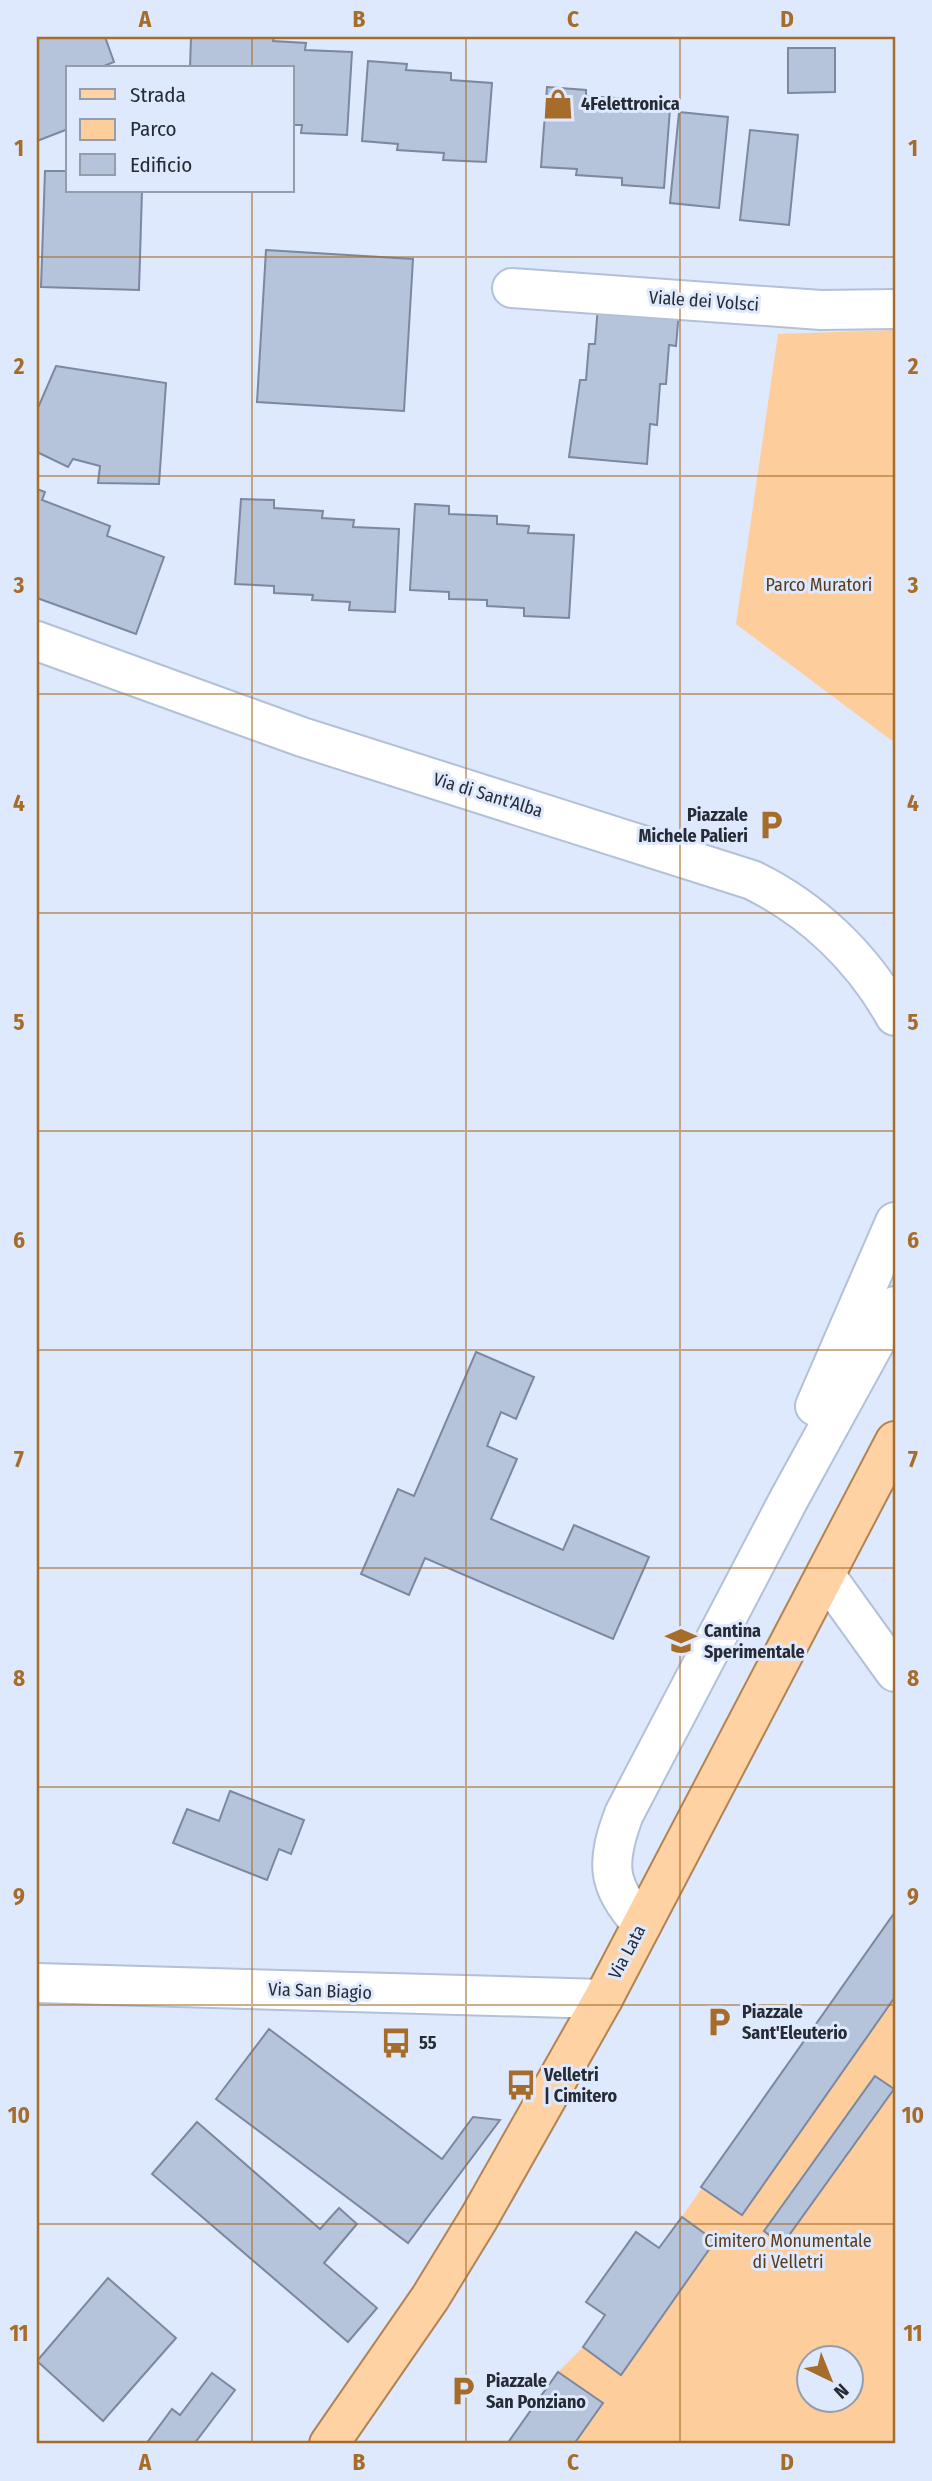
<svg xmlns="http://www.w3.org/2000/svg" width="932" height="2481" viewBox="0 0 932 2481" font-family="'Fira Sans Condensed',sans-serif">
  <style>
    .green { fill: #fdcd9c; fill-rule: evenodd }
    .building { fill: #b5c3db; stroke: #7c88a0; stroke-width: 2 }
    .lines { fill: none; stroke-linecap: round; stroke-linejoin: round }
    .minor-casing { stroke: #b2c0d8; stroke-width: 42 }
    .major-casing { stroke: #b28454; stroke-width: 42 }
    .minor { stroke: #fff; stroke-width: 38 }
    .major { stroke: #fed2a3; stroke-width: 38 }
    .grid { fill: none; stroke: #a56c2a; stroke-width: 2; stroke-opacity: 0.55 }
    .labels { text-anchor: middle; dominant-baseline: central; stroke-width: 6; stroke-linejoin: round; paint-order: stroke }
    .poi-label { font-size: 18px; font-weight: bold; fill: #262b35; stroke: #dee9fe; text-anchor: start }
    .street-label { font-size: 18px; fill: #262b35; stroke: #dee9fe }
    .park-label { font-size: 18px; fill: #583c1e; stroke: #dee9fe }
    .neatline { fill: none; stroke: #a56c2a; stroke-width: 2.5 }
    .grid-label { font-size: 23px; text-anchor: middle; font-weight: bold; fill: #a56c2a }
  </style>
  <rect width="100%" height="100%" fill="#dee9fe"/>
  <g class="green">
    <path d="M895 330V743L736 624 778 334Z"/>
    <path d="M895 1912V2444H507L558 2372 583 2347 604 2316 586 2302 636 2232 660 2248ZM810 2358H852V2400H810Z"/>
  </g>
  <g class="building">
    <path d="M37 37H105L114 62 99 68H68V129L37 141Z"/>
    <path d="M191 37H274L273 41 306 43 305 50 352 52 347 135 301 133 302 125H292V68H190Z"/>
    <path d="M788 48H835V92L788 93Z"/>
    <path d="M368 61 407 64 406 70 451 73V80L492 83 486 162 443 160 444 153 397 150 398 144 362 141Z"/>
    <path d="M547 87 586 90V96L630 99V106L670 109 664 188 622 185V178L576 175 577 169 541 167Z"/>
    <path d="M679 112 728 117 719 208 670 203Z"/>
    <path d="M750 130 798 135 789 225 740 220Z"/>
    <path d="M45 171H68V191H142L139 290 41 287Z"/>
    <path d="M266 250 413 259 404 411 257 402Z"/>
    <path d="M598 305 679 311 676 346 669 345 666 384H660L657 425 650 424 647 464 569 457 580 380H586L589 344H595Z"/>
    <path d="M56 366 166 383 159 484 98 483 100 466 73 459 68 467 37 452V410Z"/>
    <path d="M37 489 45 492 42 500 110 526 107 536 164 557 136 634 37 598Z"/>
    <path d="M241 499 274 500V508L323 511 322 518 354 520 353 527 399 529 395 612 349 610 350 602 312 600 313 595 274 593V586L235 584Z"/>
    <path d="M415 504 449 506V514L497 516V524L529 526 528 533 574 535 569 618 524 616V608L487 606V600L449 599V592L410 590Z"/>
    <path d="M476 1352 534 1377 516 1419 501 1412 487 1446 517 1459 491 1519 563 1550 574 1525 649 1557 613 1639 425 1558 409 1595 361 1574 398 1489 414 1496Z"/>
    <path d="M230 1791 304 1820 291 1854 279 1849 267 1880 173 1843 187 1809 219 1821Z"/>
    <path d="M895 1912V1997L742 2215 701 2187Z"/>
    <path d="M269 2029 442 2159 473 2117 500 2120 408 2243 216 2099Z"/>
    <path d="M875 2076 894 2089 782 2245 764 2231Z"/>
    <path d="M197 2122 320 2229 339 2208 357 2224 324 2263 377 2308 348 2342 152 2174Z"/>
    <path d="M682 2217 715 2241 621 2375 583 2347 605 2315 586 2302 636 2232 659 2248Z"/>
    <path d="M108 2278 176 2338 103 2421 37 2361Z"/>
    <path d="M558 2372 603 2403 574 2444H507Z"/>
    <path d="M212 2373 235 2390 194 2444H146L172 2409 180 2415Z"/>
  </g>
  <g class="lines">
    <g class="minor-casing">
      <g id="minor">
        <path d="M512 288 821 310 895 309"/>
        <path d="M37 641 302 737 752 880C812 909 863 958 895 1016"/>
        <path d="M815 1406 895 1222"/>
        <path d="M826 1576 895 1672"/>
        <path d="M642 1924C606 1886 606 1862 624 1814L789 1499 895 1306"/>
        <path d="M37 1983 603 1999"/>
      </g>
    </g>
    <g class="major-casing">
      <path id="major" d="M329 2444 430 2298 479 2218 603 1999 895 1441"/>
    </g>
    <use href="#minor" class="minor"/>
    <use href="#major" class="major"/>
  </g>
  <path class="grid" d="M252 37V68M466 37V2444M680 37V2444M252 191V2444M37 257H895M37 476H895M37 694H895M37 913H895M37 1131H895M37 1350H895M37 1568H895M37 1787H895M37 2005H895M37 2224H895"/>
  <defs>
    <g id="shop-bare" transform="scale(2.415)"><path d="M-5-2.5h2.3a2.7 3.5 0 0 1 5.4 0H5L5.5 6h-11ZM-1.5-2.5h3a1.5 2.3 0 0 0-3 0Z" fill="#a56c2a" stroke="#dee9fe" stroke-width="2.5" paint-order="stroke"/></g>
    <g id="parking-bare" transform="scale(2.415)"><path d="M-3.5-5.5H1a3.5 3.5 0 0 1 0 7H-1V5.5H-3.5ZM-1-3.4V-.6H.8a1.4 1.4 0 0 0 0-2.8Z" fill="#a56c2a" stroke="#dee9fe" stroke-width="2.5" paint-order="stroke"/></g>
    <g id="university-bare" transform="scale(2.415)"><path d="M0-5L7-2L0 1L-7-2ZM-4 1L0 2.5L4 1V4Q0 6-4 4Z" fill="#a56c2a" stroke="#dee9fe" stroke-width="2.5" paint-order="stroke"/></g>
    <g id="bus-bare" transform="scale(2.415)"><path d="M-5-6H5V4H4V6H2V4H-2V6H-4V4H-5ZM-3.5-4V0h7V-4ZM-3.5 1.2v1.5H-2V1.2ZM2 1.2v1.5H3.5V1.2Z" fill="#a56c2a" stroke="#dee9fe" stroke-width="2.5" paint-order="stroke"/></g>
  </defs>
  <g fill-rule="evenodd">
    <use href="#shop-bare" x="558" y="104"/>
    <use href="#parking-bare" x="771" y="825"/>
    <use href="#university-bare" x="681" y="1641"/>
    <use href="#parking-bare" x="719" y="2022"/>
    <use href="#bus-bare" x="396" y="2043"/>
    <use href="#bus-bare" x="521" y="2085"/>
    <use href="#parking-bare" x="463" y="2391"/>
  </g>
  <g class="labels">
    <g class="poi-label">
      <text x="581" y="104">4Felettronica</text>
      <text x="748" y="815" text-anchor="end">Piazzale<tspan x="748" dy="21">Michele Palieri</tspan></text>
      <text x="704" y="1631">Cantina<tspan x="704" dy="21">Sperimentale</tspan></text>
      <text x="742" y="2012">Piazzale<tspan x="742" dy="21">Sant'Eleuterio</tspan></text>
      <text x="419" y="2043">55</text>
      <text x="544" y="2075">Velletri<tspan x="544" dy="21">| Cimitero</tspan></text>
      <text x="486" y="2381">Piazzale<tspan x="486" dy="21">San Ponziano</tspan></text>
    </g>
    <g class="street-label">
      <text transform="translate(704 301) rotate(4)">Viale dei Volsci</text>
      <text transform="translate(488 795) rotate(17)">Via di Sant'Alba</text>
      <text transform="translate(627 1952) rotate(-62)">Via Lata</text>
      <text transform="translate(320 1991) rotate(2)">Via San Biagio</text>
    </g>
    <g class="park-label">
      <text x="819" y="585">Parco Muratori</text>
      <text x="788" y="2241">Cimitero Monumentale<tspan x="788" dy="21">di Velletri</tspan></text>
    </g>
  </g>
  <rect width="932" height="2481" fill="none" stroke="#dee9fe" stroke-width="77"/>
  <rect x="66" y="66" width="228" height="126" fill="#dee9fe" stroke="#949dae" stroke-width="2"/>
  <rect x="80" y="89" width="35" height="10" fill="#fed2a3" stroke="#949dae" stroke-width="2"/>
  <text x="130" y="102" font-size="21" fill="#262b35">Strada</text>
  <rect x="80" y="119" width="35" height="21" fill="#fdcd9c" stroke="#949dae" stroke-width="2"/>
  <text x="130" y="136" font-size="21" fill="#262b35">Parco</text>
  <rect x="80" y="154" width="35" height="21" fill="#b5c3db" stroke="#949dae" stroke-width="2"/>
  <text x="130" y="172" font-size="21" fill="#262b35">Edificio</text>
  <g transform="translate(830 2379) rotate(137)"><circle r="33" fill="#dee9fe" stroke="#949dae" stroke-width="2"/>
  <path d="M0-5L12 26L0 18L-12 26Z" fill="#a56c2a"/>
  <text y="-10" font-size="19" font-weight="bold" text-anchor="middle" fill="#262b35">N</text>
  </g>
  <rect x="38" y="38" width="856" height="2404" class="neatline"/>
  <g class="grid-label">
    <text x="145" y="27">A</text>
    <text x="359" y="27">B</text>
    <text x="573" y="27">C</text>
    <text x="787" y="27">D</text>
    <text x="19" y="156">1</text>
    <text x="913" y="156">1</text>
    <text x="19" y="374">2</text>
    <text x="913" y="374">2</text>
    <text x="19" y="593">3</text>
    <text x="913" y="593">3</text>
    <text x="19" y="811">4</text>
    <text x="913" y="811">4</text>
    <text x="19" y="1030">5</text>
    <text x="913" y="1030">5</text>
    <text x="19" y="1248">6</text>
    <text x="913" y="1248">6</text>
    <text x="19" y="1467">7</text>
    <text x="913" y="1467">7</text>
    <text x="19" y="1686">8</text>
    <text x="913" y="1686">8</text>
    <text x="19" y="1904">9</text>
    <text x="913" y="1904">9</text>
    <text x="19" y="2123">10</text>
    <text x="913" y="2123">10</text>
    <text x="19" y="2341">11</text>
    <text x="913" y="2341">11</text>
    <text x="145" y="2470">A</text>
    <text x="359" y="2470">B</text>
    <text x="573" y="2470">C</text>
    <text x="787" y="2470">D</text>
  </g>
</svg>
